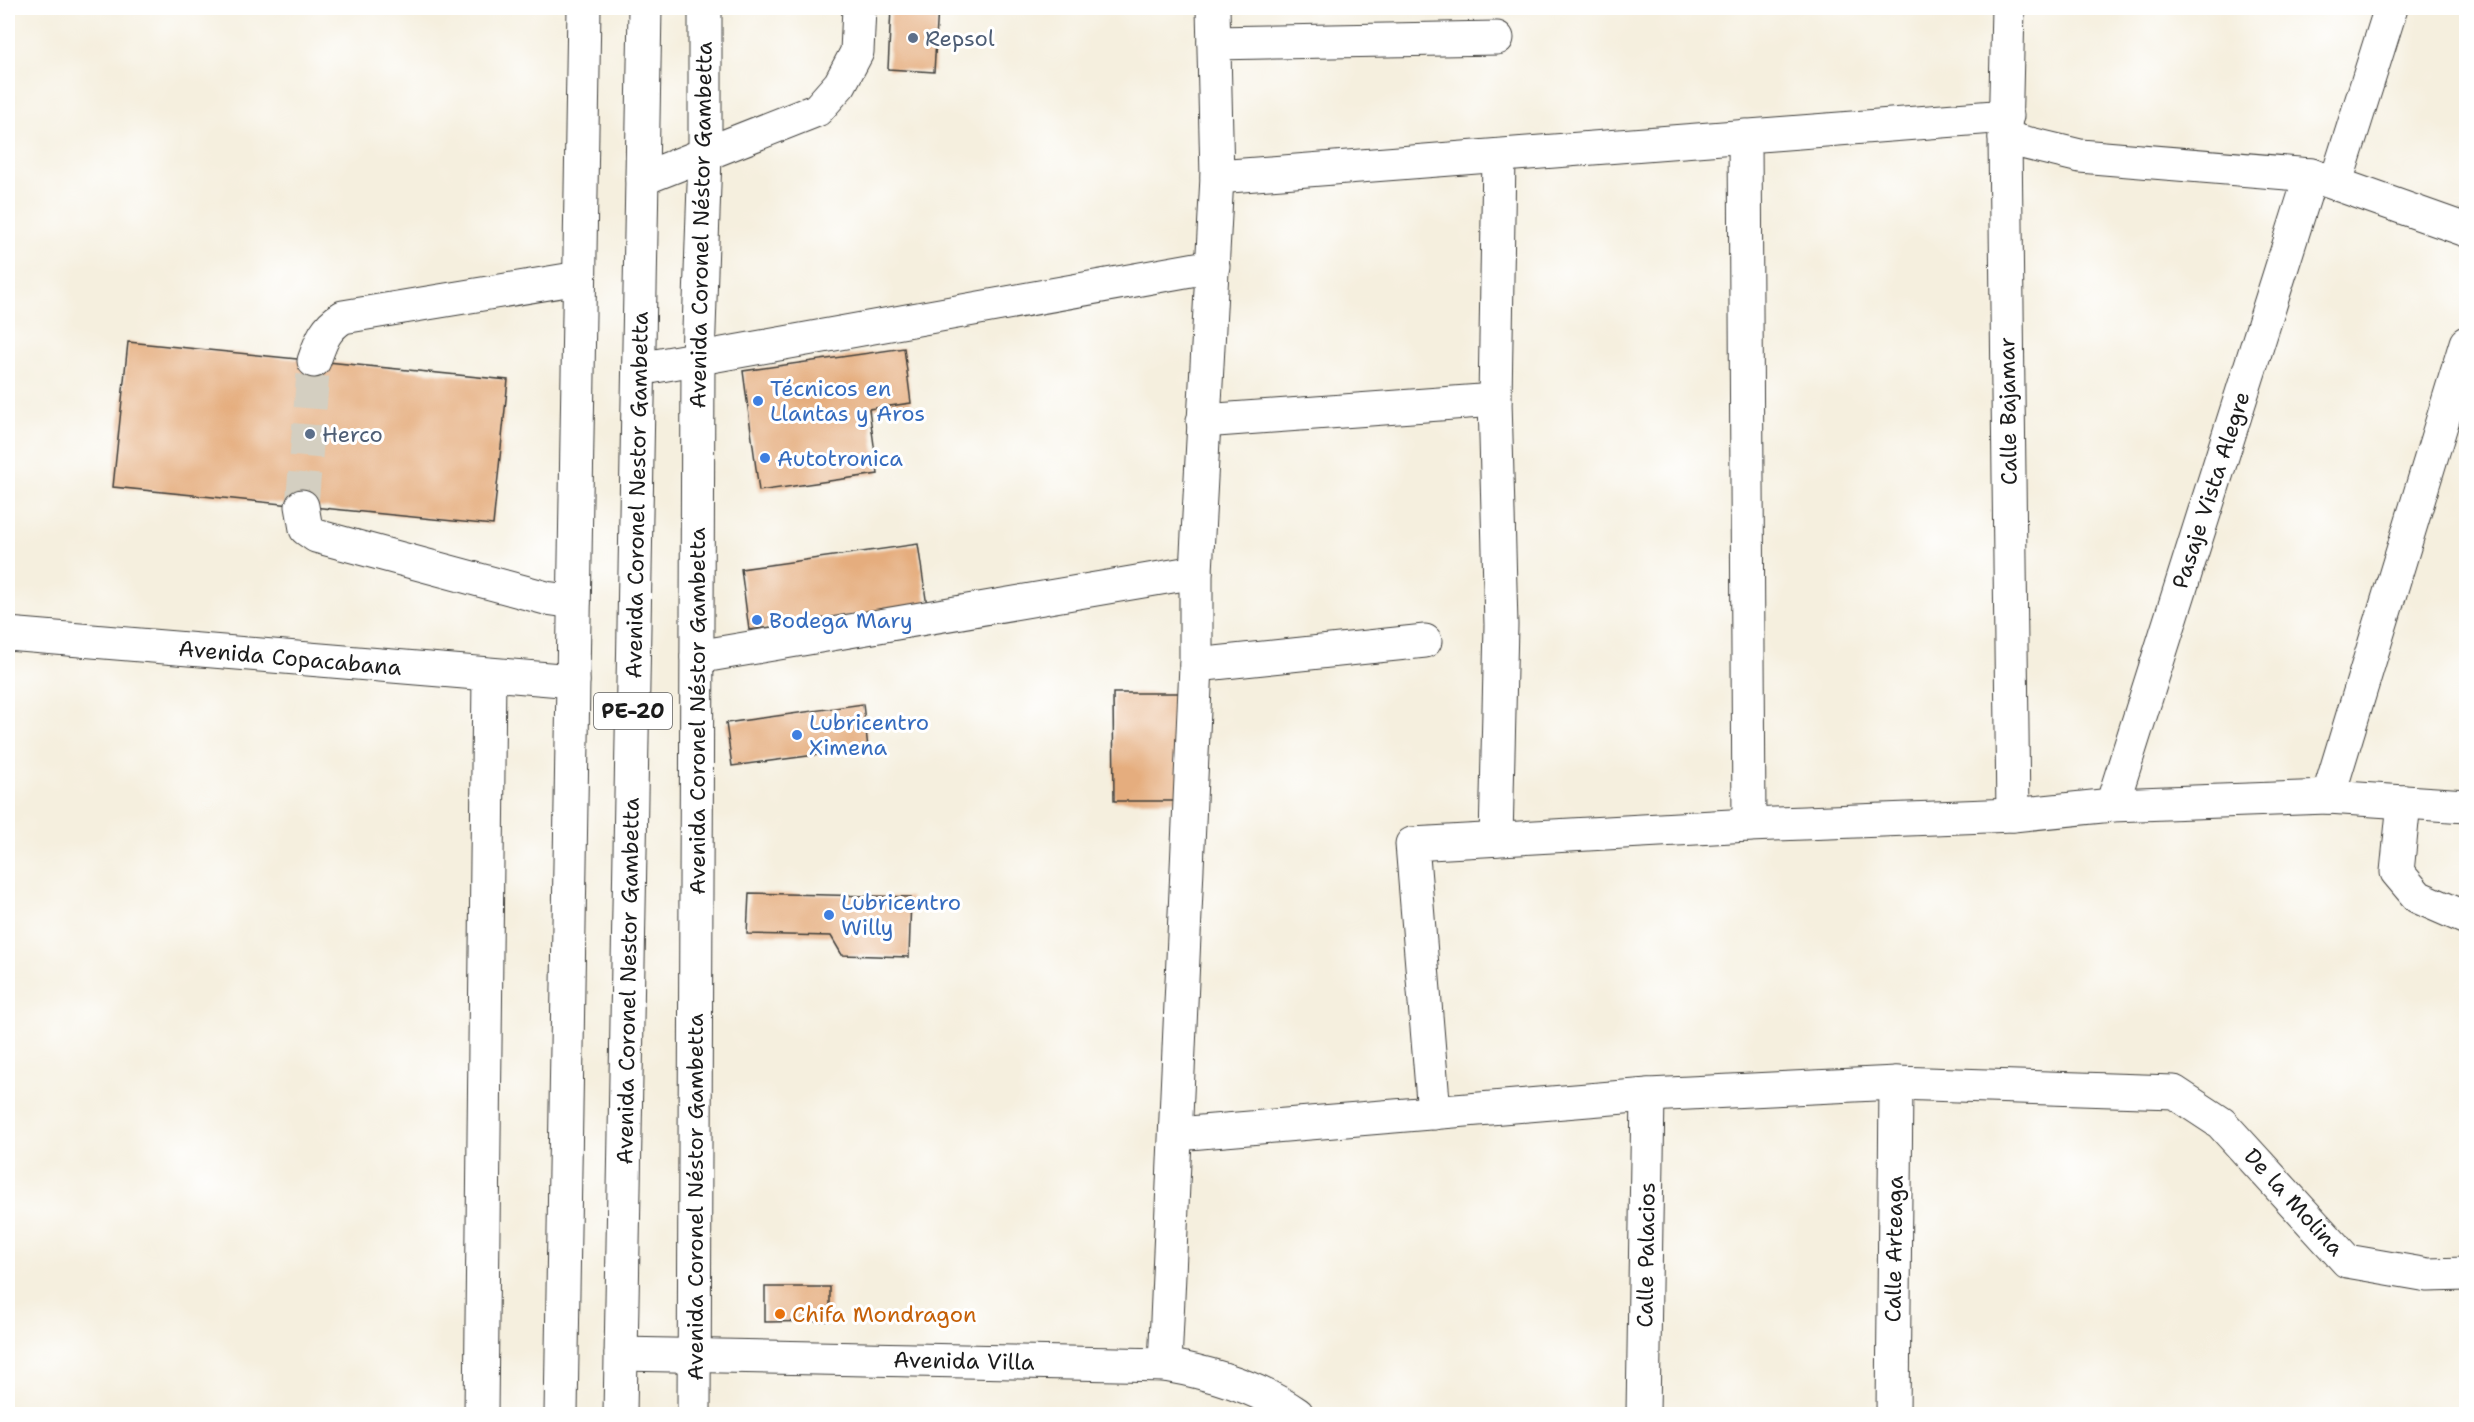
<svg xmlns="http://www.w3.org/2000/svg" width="2474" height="1422" viewBox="0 0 2474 1422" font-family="'Shantell Sans',sans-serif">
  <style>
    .building { fill: #e5ad7e }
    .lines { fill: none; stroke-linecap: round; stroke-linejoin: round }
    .minor-tunnel { stroke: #d4cfc1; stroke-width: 33; stroke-dasharray: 33 16; stroke-linecap: butt }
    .minor-casing { stroke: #3d3c39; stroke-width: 35 }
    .highway-casing { stroke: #3d3c39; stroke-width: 35 }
    .minor { stroke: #fff; stroke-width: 33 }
    .highway { stroke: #fff; stroke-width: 33 }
    .service-dot { fill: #5c6f8a; stroke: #fff; stroke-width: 2 }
    .shop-dot { fill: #3f7fe0; stroke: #fff; stroke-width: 2 }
    .food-dot { fill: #e8710a; stroke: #fff; stroke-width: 2 }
    .labels { text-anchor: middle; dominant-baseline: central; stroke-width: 6; stroke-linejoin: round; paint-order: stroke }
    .shield { fill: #fff; stroke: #606060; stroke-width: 1.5 }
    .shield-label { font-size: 21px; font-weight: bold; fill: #1c1c1c }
    .service-label { font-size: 22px; fill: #4e5e75; stroke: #fff; text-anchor: start }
    .street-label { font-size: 22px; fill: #1c1c1c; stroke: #fff }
    .shop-label { font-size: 22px; fill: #366cbe; stroke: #fff; text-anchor: start }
    .food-label { font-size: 22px; fill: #c56008; stroke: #fff; text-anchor: start }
  </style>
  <rect width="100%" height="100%" fill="#fff"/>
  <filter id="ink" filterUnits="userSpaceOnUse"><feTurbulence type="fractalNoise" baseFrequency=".0167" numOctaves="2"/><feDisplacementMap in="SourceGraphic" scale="12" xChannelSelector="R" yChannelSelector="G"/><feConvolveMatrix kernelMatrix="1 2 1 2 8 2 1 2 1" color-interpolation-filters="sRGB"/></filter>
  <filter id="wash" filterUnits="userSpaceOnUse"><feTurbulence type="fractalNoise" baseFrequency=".008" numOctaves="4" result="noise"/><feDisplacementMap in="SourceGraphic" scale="24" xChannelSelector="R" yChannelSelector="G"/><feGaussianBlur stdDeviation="1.35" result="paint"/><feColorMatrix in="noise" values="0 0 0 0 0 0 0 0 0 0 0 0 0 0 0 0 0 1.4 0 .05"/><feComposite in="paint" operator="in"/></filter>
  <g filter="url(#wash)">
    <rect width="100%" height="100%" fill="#f5efde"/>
    <g id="blocks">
      <g class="building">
        <path d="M891 8H938L934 72 888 69Z"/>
        <path d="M128 342 508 380 493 525 113 487Z"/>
        <path d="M904 348 911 403 869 409 878 474 759 491 743 371Z"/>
        <path d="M918 544 927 606 749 630 741 569Z"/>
        <path d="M1113 693H1179L1180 801H1114Z"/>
        <path d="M863 704 868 748 732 766 726 723Z"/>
        <path d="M749 893 911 897 909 957 842 955 831 936 747 934Z"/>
        <path d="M765 1287H830V1321L765 1322Z"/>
      </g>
    </g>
  </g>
  <g filter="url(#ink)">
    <use href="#blocks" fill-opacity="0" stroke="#3d3c39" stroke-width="1.5"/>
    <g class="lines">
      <path class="minor-tunnel" d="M302 506 314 361"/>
      <g class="minor-casing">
        <g id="minor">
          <path d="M2008 8 2005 138 2013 815"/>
          <path d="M1214 43 1497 38"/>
          <path d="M1745 136 1749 825"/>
          <path d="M2005 138 2080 156 2311 175 2466 230"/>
          <path d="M1217 177 2007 116"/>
          <path d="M642 179 817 110 840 84 857 52 859 8"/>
          <path d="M2336 182 2391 8"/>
          <path d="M314 361C321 341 325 328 343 317L579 278"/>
          <path d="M639 369 1213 266"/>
          <path d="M1203 421 1495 400"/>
          <path d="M302 506 306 529 316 536 546 598 574 602"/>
          <path d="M8 634 573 681"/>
          <path d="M697 657 1196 572"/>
          <path d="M1196 665 1425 641"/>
          <path d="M2328 797 2466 343"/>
          <path d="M2404 802 2397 872 2418 897 2466 918"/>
          <path d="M2112 805 2311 175"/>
          <path d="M1496 839 1501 625 1495 400 1499 157"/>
          <path d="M1434 1113 1412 844 1749 825 2013 815 2112 805 2328 797 2466 806"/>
          <path d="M1177 1134 1648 1095 1896 1083 2174 1092 2221 1123 2347 1261 2428 1275 2466 1274"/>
          <path d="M621 1354 1165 1365C1211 1373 1258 1387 1297 1414"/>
          <path d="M1165 1365 1196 665V572L1217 177 1213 8"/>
          <path d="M481 1414 489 675"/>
          <path d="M694 1414 698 358 705 156V8"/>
          <path d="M1643 1414 1648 1095"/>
          <path d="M1893 1414 1896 1083"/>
        </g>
      </g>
      <g class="highway-casing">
        <g id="highway">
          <path d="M561 1414 584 8"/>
          <path d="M620 1414 645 8"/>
        </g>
      </g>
      <use href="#minor" class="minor"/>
      <use href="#highway" class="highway"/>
    </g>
  </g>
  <g class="service-dot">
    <circle cx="913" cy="38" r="6"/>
    <circle cx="310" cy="434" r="6"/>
  </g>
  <g class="shop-dot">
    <circle cx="758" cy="401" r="6"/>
    <circle cx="765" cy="458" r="6"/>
    <circle cx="757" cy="620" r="6"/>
    <circle cx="797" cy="735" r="6"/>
    <circle cx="829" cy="915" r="6"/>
  </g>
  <circle class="food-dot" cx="780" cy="1314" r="6"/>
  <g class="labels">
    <rect class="shield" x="594" y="693" width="78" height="36" rx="4.5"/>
    <g class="shield-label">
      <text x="633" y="711">PE-20</text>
    </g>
    <g class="service-label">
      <text x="925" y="38">Repsol</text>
      <text x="322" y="434">Herco</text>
    </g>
    <g class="street-label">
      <text transform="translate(701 225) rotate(-89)">Avenida Coronel Néstor Gambetta</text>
      <text transform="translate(2008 411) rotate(-91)">Calle Bajamar</text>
      <text transform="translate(2211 490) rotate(-72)">Pasaje Vista Alegre</text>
      <text transform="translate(637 495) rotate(-89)">Avenida Coronel Nestor Gambetta</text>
      <text transform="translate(290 658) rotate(5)">Avenida Copacabana</text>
      <text transform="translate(697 711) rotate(-90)">Avenida Coronel Néstor Gambetta</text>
      <text transform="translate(628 981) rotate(-89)">Avenida Coronel Nestor Gambetta</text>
      <text transform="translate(695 1197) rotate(-90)">Avenida Coronel Néstor Gambetta</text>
      <text transform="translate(2294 1202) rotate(48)">De la Molina</text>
      <text transform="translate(1894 1249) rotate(-89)">Calle Arteaga</text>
      <text transform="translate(1646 1255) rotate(-89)">Calle Palacios</text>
      <text transform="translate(964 1361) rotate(1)">Avenida Villa</text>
    </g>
    <g class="shop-label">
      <text x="770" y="388">Técnicos en<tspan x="770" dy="25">Llantas y Aros</tspan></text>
      <text x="777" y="458">Autotronica</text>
      <text x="769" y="620">Bodega Mary</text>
      <text x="809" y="722">Lubricentro<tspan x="809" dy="25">Ximena</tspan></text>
      <text x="841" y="902">Lubricentro<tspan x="841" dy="25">Willy</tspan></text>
    </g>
    <g class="food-label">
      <text x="792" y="1314">Chifa Mondragon</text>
    </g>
  </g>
  <rect width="2474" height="1422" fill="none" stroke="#fff" stroke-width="30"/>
</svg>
